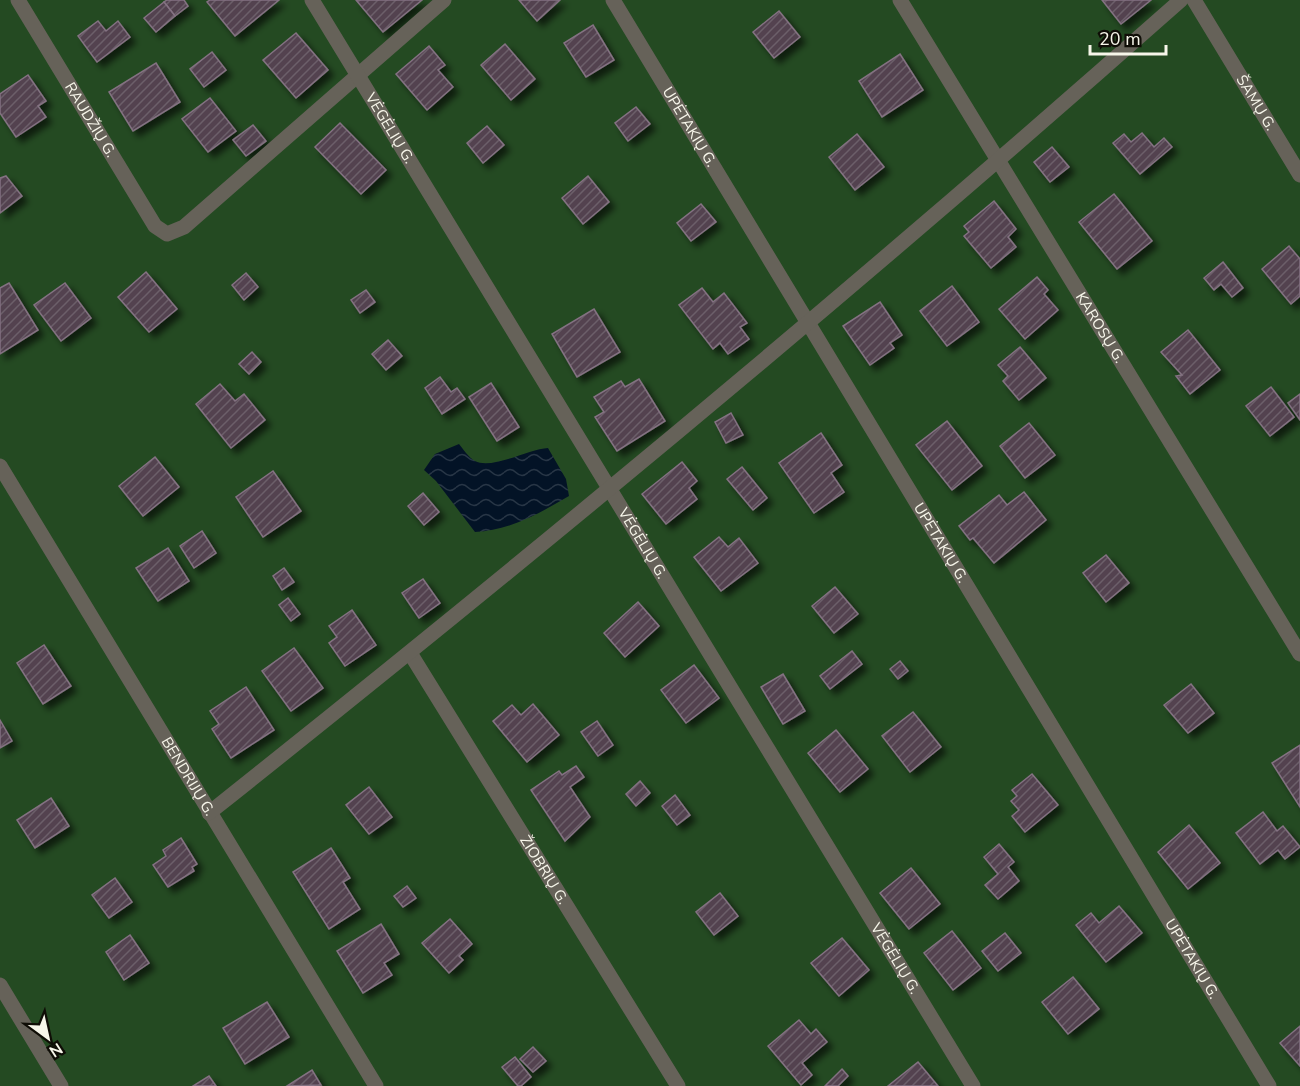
<svg xmlns="http://www.w3.org/2000/svg" width="1300" height="1086" viewBox="0 0 1300 1086" font-family="'Nunito Sans',sans-serif">
  <style>
    .garden { fill: #244a22 }
    .water { fill: url(#water-waves) }
    .building { fill: url(#building-hatch); stroke: #847282; stroke-width: 1.5; filter: url(#shadow) }
    .lines { fill: none; stroke-linecap: round; stroke-linejoin: round }
    .street { stroke: #666259; stroke-width: 15 }
    .labels { text-anchor: middle; dominant-baseline: central; stroke-width: 4.5; stroke-linejoin: round; paint-order: stroke }
    .street-label { font-size: 15px; fill: #f7f6ea; stroke: #0f0d06 }
  </style>
  <defs>
    <pattern id="water-waves" width="16" height="10" patternUnits="userSpaceOnUse" patternTransform="scale(1.5)"><rect width="16" height="10" fill="#031326"/><path d="M0 5q4-4 8 0t8 0" fill="none" stroke="#283646"/></pattern>
    <pattern id="building-hatch" width="6" height="6" patternUnits="userSpaceOnUse" patternTransform="scale(1.5)"><rect width="6" height="6" fill="#524250"/><path d="M-1 1l2-2M0 6l6-6M5 7l2-2" fill="none" stroke="#6c5e69"/></pattern>
    <filter id="shadow"><feDropShadow dx="5.5" dy="5.5" stdDeviation="3" flood-color="#0009"/></filter>
  </defs>
  <rect width="100%" height="100%" fill="#282412"/>
  <rect class="garden" x="0" y="0" width="1300" height="1086"/>
  <path class="water" d="M459 444C463 449 469 458 475 461 492 470 529 449 548 448L566 479 569 496C540 513 509 531 475 532L436 481 424 470 435 454Z"/>
  <g class="building">
    <path d="M167 0H184L188 6 175 16 164 2Z"/>
    <path d="M210 0H279L235 36 207 2Z"/>
    <path d="M356 0H422L383 32Z"/>
    <path d="M519 0H560L537 21Z"/>
    <path d="M1102 0H1151L1121 24Z"/>
    <path d="M164 2 175 16 156 32 144 18Z"/>
    <path d="M779 11 800 37 774 58 753 32Z"/>
    <path d="M98 21 106 31 118 21 130 37 97 62 78 36Z"/>
    <path d="M593 25 614 60 586 77 564 43Z"/>
    <path d="M296 33 328 70 296 98 263 60Z"/>
    <path d="M505 44 535 79 511 100 481 65Z"/>
    <path d="M429 46 445 65 438 70 453 87 427 110 396 74Z"/>
    <path d="M212 52 226 70 204 87 190 69Z"/>
    <path d="M900 54 923 90 882 117 859 81Z"/>
    <path d="M156 63 180 102 133 131 109 92Z"/>
    <path d="M28 75 46 101 38 106 46 117 16 137 0 113V94Z"/>
    <path d="M210 98 236 131 208 152 182 119Z"/>
    <path d="M636 107 650 124 628 141 615 123Z"/>
    <path d="M340 123 386 170 361 194 315 147Z"/>
    <path d="M253 125 266 141 246 156 233 140Z"/>
    <path d="M487 126 504 145 483 163 467 143Z"/>
    <path d="M1142 133 1154 147 1164 138 1172 147 1140 174 1113 143 1124 134 1131 142Z"/>
    <path d="M857 134 884 167 855 190 829 157Z"/>
    <path d="M1052 147 1069 167 1050 182 1034 162Z"/>
    <path d="M6 176 22 196 0 213V178Z"/>
    <path d="M588 176 609 202 583 224 562 198Z"/>
    <path d="M1114 194 1152 241 1117 269 1079 222Z"/>
    <path d="M994 201 1016 229 1008 237 1016 247 991 268 964 236 969 232 964 226Z"/>
    <path d="M701 204 716 222 691 241 677 223Z"/>
    <path d="M1289 246 1300 259V296L1291 304 1262 269Z"/>
    <path d="M1223 262 1243 288 1232 297 1221 284 1214 290 1204 278Z"/>
    <path d="M146 272 177 309 149 332 118 297Z"/>
    <path d="M246 273 258 287 244 300 232 285Z"/>
    <path d="M1037 277 1048 290 1044 294 1058 310 1025 339 999 309Z"/>
    <path d="M9 283 38 330 0 354V288Z"/>
    <path d="M65 283 91 318 61 341 34 305Z"/>
    <path d="M952 286 979 322 947 346 920 311Z"/>
    <path d="M702 288 713 302 724 293 747 323 740 327 749 339 728 354 720 343 713 349 679 305Z"/>
    <path d="M366 290 375 302 360 313 351 300Z"/>
    <path d="M880 302 902 335 890 343 894 348 870 365 843 326Z"/>
    <path d="M594 309 620 352 577 377 552 334Z"/>
    <path d="M1188 330 1220 370 1190 394 1176 376 1182 375 1161 352Z"/>
    <path d="M388 340 402 356 386 370 372 354Z"/>
    <path d="M1020 347 1046 378 1019 400 1003 381 1008 376 998 365Z"/>
    <path d="M252 352 261 362 249 374 239 364Z"/>
    <path d="M440 377 451 392 457 388 465 399 442 414 425 388Z"/>
    <path d="M639 379 665 421 617 451 595 417 604 412 594 397 621 381 625 387Z"/>
    <path d="M491 383 519 427 497 441 469 397Z"/>
    <path d="M220 384 235 401 244 394 265 420 231 448 196 404Z"/>
    <path d="M1271 387 1294 417 1270 436 1246 406Z"/>
    <path d="M1300 394V420L1288 403Z"/>
    <path d="M731 413 743 435 726 443 715 422Z"/>
    <path d="M947 421 982 466 952 490 916 445Z"/>
    <path d="M1029 423 1055 455 1025 478 1000 446Z"/>
    <path d="M821 433 842 465 831 473 844 492 814 513 779 463Z"/>
    <path d="M155 457 179 487 143 516 119 486Z"/>
    <path d="M682 462 697 481 689 488 697 499 666 524 642 494Z"/>
    <path d="M742 467 767 498 753 510 727 479Z"/>
    <path d="M273 471 301 511 263 537 236 497Z"/>
    <path d="M1024 492 1046 520 994 563 973 538 970 540 959 526 999 495 1007 505Z"/>
    <path d="M423 493 439 512 424 525 408 506Z"/>
    <path d="M202 531 216 553 194 568 180 546Z"/>
    <path d="M719 537 728 547 739 538 758 563 721 591 694 557Z"/>
    <path d="M168 548 189 581 158 601 136 568Z"/>
    <path d="M1106 555 1129 583 1106 602 1083 573Z"/>
    <path d="M284 568 294 582 282 590 273 576Z"/>
    <path d="M423 579 440 603 419 618 402 593Z"/>
    <path d="M835 587 858 614 834 633 812 606Z"/>
    <path d="M288 598 300 614 291 621 279 605Z"/>
    <path d="M638 602 659 626 625 657 604 633Z"/>
    <path d="M352 610 376 645 345 666 329 643 337 637 329 626Z"/>
    <path d="M44 645 71 686 43 704 17 663Z"/>
    <path d="M294 648 323 688 291 711 262 671Z"/>
    <path d="M852 651 862 664 830 689 820 676Z"/>
    <path d="M900 661 908 671 898 679 890 669Z"/>
    <path d="M694 665 719 698 686 723 661 690Z"/>
    <path d="M783 674 805 711 783 724 761 687Z"/>
    <path d="M1191 684 1214 713 1188 733 1164 705Z"/>
    <path d="M246 687 274 730 231 758 212 729 219 724 210 711Z"/>
    <path d="M533 704 559 735 527 762 493 721 512 705 521 715Z"/>
    <path d="M913 712 941 747 910 772 882 736Z"/>
    <path d="M0 720 12 741 0 748Z"/>
    <path d="M597 721 613 745 598 756 581 732Z"/>
    <path d="M836 730 868 769 840 792 808 753Z"/>
    <path d="M1300 745V807L1272 763Z"/>
    <path d="M576 766 584 777 570 787 590 817 565 841 531 790 559 771 562 775Z"/>
    <path d="M1032 774 1058 805 1025 832 1012 816 1019 810 1011 801 1017 796 1012 790Z"/>
    <path d="M640 781 650 793 636 806 626 794Z"/>
    <path d="M369 787 392 817 369 834 346 805Z"/>
    <path d="M675 795 690 815 677 825 662 806Z"/>
    <path d="M51 798 69 826 35 848 17 820Z"/>
    <path d="M1263 812 1277 831 1283 826 1300 847 1285 859 1278 850 1260 864 1236 833Z"/>
    <path d="M1189 825 1220 863 1188 889 1158 852Z"/>
    <path d="M181 838 197 864 192 867 194 871 168 887 153 865 166 856 163 850Z"/>
    <path d="M999 844 1014 862 1008 867 1019 881 998 899 985 885 998 874 984 857Z"/>
    <path d="M331 848 350 878 343 882 360 909 329 929 293 872Z"/>
    <path d="M911 868 940 904 909 929 880 893Z"/>
    <path d="M115 878 132 902 109 918 92 895Z"/>
    <path d="M407 886 416 898 403 907 394 896Z"/>
    <path d="M720 893 738 916 714 935 696 912Z"/>
    <path d="M1119 906 1142 933 1106 962 1076 925 1091 913 1099 923Z"/>
    <path d="M450 919 472 944 459 956 463 960 449 973 422 943Z"/>
    <path d="M381 924 399 954 384 963 392 975 363 993 337 951Z"/>
    <path d="M952 931 981 968 953 990 924 953Z"/>
    <path d="M1005 933 1021 953 998 971 982 951Z"/>
    <path d="M130 935 149 963 124 980 106 952Z"/>
    <path d="M842 938 869 970 839 996 811 963Z"/>
    <path d="M1073 977 1099 1009 1068 1034 1042 1002Z"/>
    <path d="M267 1002 289 1037 245 1064 223 1028Z"/>
    <path d="M799 1020 811 1034 816 1029 827 1042 802 1063 812 1075 801 1085 768 1046Z"/>
    <path d="M1300 1026V1066L1280 1043Z"/>
    <path d="M533 1047 546 1061 533 1072 520 1059Z"/>
    <path d="M515 1057 531 1077 521 1086H518L502 1067Z"/>
    <path d="M918 1062 938 1086H888Z"/>
    <path d="M842 1069 848 1076 838 1086H825Z"/>
    <path d="M312 1070 321 1085 287 1086Z"/>
    <path d="M209 1076 216 1086H193Z"/>
  </g>
  <g class="lines">
    <g class="street">
      <path id="s1" d="M18 0 155 226 167 234 184 227 444 0"/>
      <path id="s2" d="M312 0 973 1086"/>
      <path id="s3" d="M613 0 1269 1086"/>
      <path id="s4" d="M900 0 1300 654"/>
      <path id="s5" d="M1194 0 1300 175"/>
      <path id="s6" d="M0 466 376 1086"/>
      <path id="s7" d="M410 653 678 1086"/>
      <path d="M209 813C540 550 865 280 1181 0"/>
      <path d="M0 985 61 1086"/>
    </g>
  </g>
  <g class="labels">
    <g class="street-label">
      <text stroke="none"><textPath href="#s5" startOffset="120">ŠAMŲ G.</textPath></text>
      <text stroke="none"><textPath href="#s1" startOffset="140">RAUDŽIŲ G.</textPath></text>
      <text stroke="none"><textPath href="#s3" startOffset="148">UPĖTAKIŲ G.</textPath></text>
      <text stroke="none"><textPath href="#s2" startOffset="150">VĖGĖLIŲ G.</textPath></text>
      <text stroke="none"><textPath href="#s4" startOffset="384">KAROSŲ G.</textPath></text>
      <text stroke="none"><textPath href="#s2" startOffset="636">VĖGĖLIŲ G.</textPath></text>
      <text stroke="none"><textPath href="#s3" startOffset="634">UPĖTAKIŲ G.</textPath></text>
      <text stroke="none"><textPath href="#s6" startOffset="363">BENDRIJŲ G.</textPath></text>
      <text stroke="none"><textPath href="#s7" startOffset="255">ŽIOBRIŲ G.</textPath></text>
      <text stroke="none"><textPath href="#s2" startOffset="1122">VĖGĖLIŲ G.</textPath></text>
      <text stroke="none"><textPath href="#s3" startOffset="1120">UPĖTAKIŲ G.</textPath></text>
    </g>
  </g>
  <g transform="translate(48 1038) rotate(147)" stroke="#0f0d06" stroke-width="4.5" paint-order="stroke">
  <path d="M0-4.5L10 22L0 15L-10 22Z" fill="#f7f6ea"/>
  <text y="-9" font-size="16" font-weight="bold" text-anchor="middle" fill="#f7f6ea">N</text>
  </g>
  <path d="M1090 45v9h76v-9" fill="none" stroke="#f7f6ea" stroke-width="3"/>
  <text x="1099" y="45" font-size="18" fill="#f7f6ea" stroke="#0f0d06" stroke-width="4.5" paint-order="stroke">20 m</text>
</svg>
